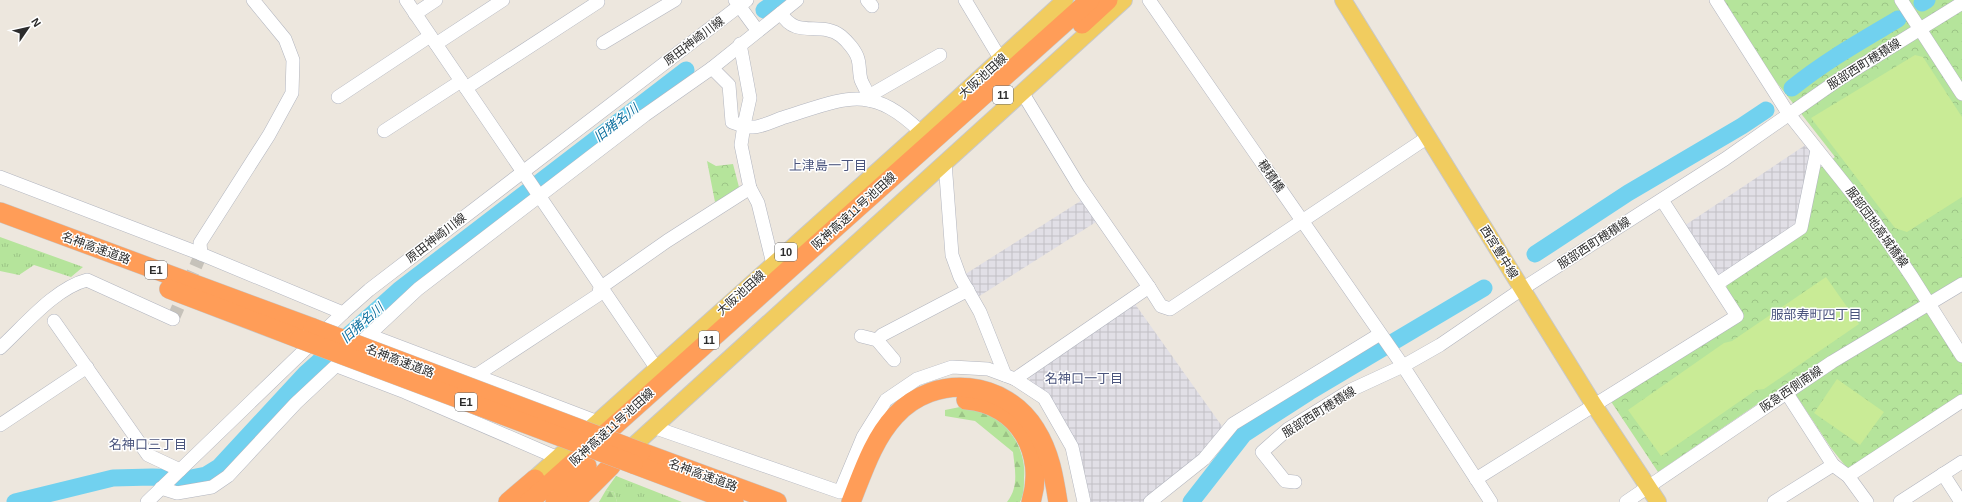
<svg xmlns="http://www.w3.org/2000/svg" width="1962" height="502" viewBox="0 0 1962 502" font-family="Arial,'Noto Sans JP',sans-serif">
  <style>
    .industrial { fill: url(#industrial-grid) }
    .grass { fill: url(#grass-tufts) }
    .forest { fill: url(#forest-firs) }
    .park { fill: url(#park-crowns) }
    .pitch { fill: #c9eb96 }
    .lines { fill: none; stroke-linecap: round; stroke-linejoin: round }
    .river { stroke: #71d1ef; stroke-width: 17 }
    .minor-tunnel { stroke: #c6c2ba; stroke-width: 13; stroke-dasharray: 13 6; stroke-linecap: butt }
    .minor-casing { stroke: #b2b5bf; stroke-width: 14 }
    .major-casing { stroke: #c8c8c8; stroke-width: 18 }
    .highway-casing { stroke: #c8c8c8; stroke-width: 20 }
    .minor { stroke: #fff; stroke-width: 13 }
    .major { stroke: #f1cc5f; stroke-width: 16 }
    .highway { stroke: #ff9d58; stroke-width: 19 }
    .highway-bridge-casing { stroke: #c8c8c8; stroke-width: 20; stroke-linecap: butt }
    .highway-bridge { stroke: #ff9d58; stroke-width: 19 }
    .labels { text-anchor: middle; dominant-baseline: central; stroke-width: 3; stroke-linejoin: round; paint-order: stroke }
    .shield { fill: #fff; stroke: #6b6b6b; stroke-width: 1 }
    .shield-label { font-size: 11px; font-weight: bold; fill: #2c2c2c }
    .street-label { font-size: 12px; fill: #2c2c2c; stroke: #fff }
    .water-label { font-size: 13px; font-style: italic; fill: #0d709f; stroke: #fff }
    .neighbourhood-label { font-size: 13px; fill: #4b557d; stroke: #fff }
  </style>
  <defs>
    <pattern id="industrial-grid" width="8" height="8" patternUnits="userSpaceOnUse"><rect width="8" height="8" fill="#e1dfe6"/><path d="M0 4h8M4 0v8" fill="none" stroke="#c1c0c5"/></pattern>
    <pattern id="grass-tufts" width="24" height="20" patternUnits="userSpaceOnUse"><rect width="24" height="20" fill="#b5e49b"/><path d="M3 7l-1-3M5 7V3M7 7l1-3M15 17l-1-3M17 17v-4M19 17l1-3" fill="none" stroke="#9cc486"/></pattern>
    <pattern id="forest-firs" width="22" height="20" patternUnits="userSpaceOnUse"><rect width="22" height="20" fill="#b5e49b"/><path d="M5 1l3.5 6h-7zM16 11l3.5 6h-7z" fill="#9cc486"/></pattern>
    <pattern id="park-crowns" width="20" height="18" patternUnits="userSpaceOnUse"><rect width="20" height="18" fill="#b5e49b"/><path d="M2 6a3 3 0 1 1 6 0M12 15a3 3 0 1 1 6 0" fill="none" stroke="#9cc486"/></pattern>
  </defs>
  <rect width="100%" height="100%" fill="#ede7de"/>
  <g class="industrial">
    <path d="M1807 144 1811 149 1796 227 1717 276 1684 226Z"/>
    <path d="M1082 200 1096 222 978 297 964 275Z"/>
    <path d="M1135 304 1224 429 1202 454 1146 502H1091L1078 446 1053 402 1030 381 1029 375Z"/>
  </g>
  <g class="grass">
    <path d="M0 237 83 267 71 277 34 265 19 275 0 271Z"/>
    <path d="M616 476 682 502H617L614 492 606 490Z"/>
  </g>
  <g class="forest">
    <path d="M960 407C967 408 974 409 981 411 1008 420 1027 450 1024 478 1024 486 1024 495 1020 502H1007C1019 487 1015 470 1013 452L975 421 945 416V410Z"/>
    <path d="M606 490 614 492 617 502H599Z"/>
  </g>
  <g class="park">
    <path d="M1724 0H1962V279L1923 302 1962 363V397L1851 469 1847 468 1831 448 1788 383 1658 472 1610 400 1743 316 1726 289 1728 281 1805 231 1817 170 1835 157 1774 79Z"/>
    <path d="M707 161 716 166 733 164 740 191 721 203 719 200 715 202Z"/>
  </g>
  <g class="pitch">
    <path d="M1915 55 1923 57 1962 117V197L1907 232 1895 228 1811 118Z"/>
    <path d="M1826 277 1859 324 1764 389 1756 390 1661 456 1628 410 1724 343 1732 341Z"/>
    <path d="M1837 379 1884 412 1860 445 1814 413Z"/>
  </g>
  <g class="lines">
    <g class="river">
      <path d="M1922 3 1927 0"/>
      <path d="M764 10 778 0"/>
      <path d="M1792 88C1825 61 1861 41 1898 19"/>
      <path d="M1535 254 1628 193 1742 126 1766 110"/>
      <path d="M15 502 113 478 152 477 191 478 206 475 219 467 306 373 399 290 686 70"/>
      <path d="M1191 502 1244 434 1309 392 1484 288"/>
    </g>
    <path class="minor-tunnel" d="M173 319 201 254"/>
    <g class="minor-casing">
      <g id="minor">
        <path d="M406 0 657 369"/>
        <path d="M735 0 757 30"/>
        <path d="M867 0 872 6"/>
        <path d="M965 0 1001 60"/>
        <path d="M1149 0 1403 366 1491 502"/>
        <path d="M1716 0 1788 113 1874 221 1912 277 1962 356"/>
        <path d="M1901 0 1962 94"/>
        <path d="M781 13C796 40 821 20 841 36 847 41 856 51 858 59 860 66 859 73 861 80 864 87 868 93 870 100"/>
        <path d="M415 14 436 0"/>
        <path d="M603 43 675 0"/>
        <path d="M436 44 503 0"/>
        <path d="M740 44 750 98 744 125 741 145 750 188 758 203 773 264"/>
        <path d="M712 68 729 85 732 122C738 124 747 128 753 127 763 127 775 120 785 117 846 98 870 83 921 132"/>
        <path d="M466 88 598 2"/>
        <path d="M1022 92 1079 186 1149 287"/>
        <path d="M338 97 430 36"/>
        <path d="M870 100 874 93 940 55"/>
        <path d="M384 131 461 81"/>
        <path d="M945 162 952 255 960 277 980 312 1005 375"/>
        <path d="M0 177 201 254 343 313"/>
        <path d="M201 254 200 243 269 135 292 93 293 60 285 39 253 0"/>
        <path d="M1717 284 1801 228 1817 150"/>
        <path d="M54 321 148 455 180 470"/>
        <path d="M369 335 598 422"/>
        <path d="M861 336 877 340 894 360"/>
        <path d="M877 340 882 335 968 290"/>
        <path d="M0 348C24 326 55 288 87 280L173 319"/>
        <path d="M337 366 405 392 558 458"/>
        <path d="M475 376 598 295 600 288 667 241 750 188"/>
        <path d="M1015 379 1149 287 1161 306 1170 309 1428 137"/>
        <path d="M1786 392 1833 465 1848 476 1867 502"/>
        <path d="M0 425 87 367"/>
        <path d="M653 427 840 492 863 437 886 400 917 379 952 367 988 369 1015 379 1044 398 1072 447 1084 502"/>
        <path d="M1943 474 1961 502"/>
        <path d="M1848 476 1962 401"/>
        <path d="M1476 479 1737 316 1662 200"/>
        <path d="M1295 482 1285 481 1262 452 1288 429 1351 390 1403 366 1440 345 1522 289 1725 159 1838 80 1962 3"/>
        <path d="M161 488 177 493 212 487 228 476 296 403 418 289 645 115 712 68 797 0"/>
        <path d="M147 502 343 313 369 290 747 0"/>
        <path d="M1150 502 1204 459 1233 424 1380 334"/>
        <path d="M1626 502 1832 362 1962 284"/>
        <path d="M1774 502 1833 465"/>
        <path d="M1900 502 1962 462"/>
      </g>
    </g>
    <g class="major-casing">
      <g id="major">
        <path d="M1343 0 1594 405 1658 502"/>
        <path d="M622 456 1124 0"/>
        <path d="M525 487 921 132 1065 0"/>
      </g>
    </g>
    <g class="highway-casing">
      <g id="highway">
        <path d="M1082 24 1108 0"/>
        <path d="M0 212 313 328"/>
        <path d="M169 289 300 339"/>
        <path d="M966 400C1019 404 1046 454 1031 502"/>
        <path d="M641 452 777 502"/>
        <path d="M633 464 734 502"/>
        <path d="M508 502 535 479"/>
        <path d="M529 502 1090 0"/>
        <path d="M555 502 587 466"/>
        <path d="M575 502 611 466"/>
        <path d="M851 502C863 472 873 440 895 416 935 372 1006 380 1036 430 1050 452 1054 477 1058 502"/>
      </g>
    </g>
    <use href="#minor" class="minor"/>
    <use href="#major" class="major"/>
    <use href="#highway" class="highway"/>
    <g class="highway-bridge-casing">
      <g id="highway-bridge">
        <path d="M313 328 641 452"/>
        <path d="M300 339 633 464"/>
      </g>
    </g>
    <use href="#highway-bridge" class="highway-bridge"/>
  </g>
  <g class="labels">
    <g class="shield">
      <rect x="993" y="86" width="20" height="18" rx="3"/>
      <rect x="775" y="243" width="22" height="18" rx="3"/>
      <rect x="145" y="261" width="22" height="18" rx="3"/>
      <rect x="699" y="331" width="20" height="18" rx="3"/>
      <rect x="455" y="393" width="22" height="18" rx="3"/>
    </g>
    <g class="shield-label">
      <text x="1003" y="95">11</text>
      <text x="786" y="252">10</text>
      <text x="156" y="270">E1</text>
      <text x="709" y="340">11</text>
      <text x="466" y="402">E1</text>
    </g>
    <g class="street-label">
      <text transform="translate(694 41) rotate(-37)">原田神崎川線</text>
      <text transform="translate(1864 64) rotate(-32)">服部西町穂積線</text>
      <text transform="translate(983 76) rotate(-42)">大阪池田線</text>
      <text transform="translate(1271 176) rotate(55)">穂積橋</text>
      <text transform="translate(854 211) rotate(-42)">阪神高速11号池田線</text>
      <text transform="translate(1877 227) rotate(54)">服部団地高城橋線</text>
      <text transform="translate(436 238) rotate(-38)">原田神崎川線</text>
      <text transform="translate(1594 243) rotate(-33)">服部西町穂積線</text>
      <text transform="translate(96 248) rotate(20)">名神高速道路</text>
      <text transform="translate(1499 252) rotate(58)">西宮豊中線</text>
      <text transform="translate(741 293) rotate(-42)">大阪池田線</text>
      <text transform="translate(400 361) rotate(21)">名神高速道路</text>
      <text transform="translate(1791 389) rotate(-34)">阪急西側南線</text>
      <text transform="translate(1319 412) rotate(-32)">服部西町穂積線</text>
      <text transform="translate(612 427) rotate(-42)">阪神高速11号池田線</text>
      <text transform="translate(703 475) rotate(20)">名神高速道路</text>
    </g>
    <g class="water-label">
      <text transform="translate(616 123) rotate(-38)">旧猪名川</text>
      <text transform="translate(362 323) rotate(-42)">旧猪名川</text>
    </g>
    <g class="neighbourhood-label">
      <text x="828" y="165">上津島一丁目</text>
      <text x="1816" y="314">服部寿町四丁目</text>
      <text x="1084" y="378">名神口一丁目</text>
      <text x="148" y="444">名神口三丁目</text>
    </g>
  </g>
  <g transform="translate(28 28) rotate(56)" stroke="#ffffff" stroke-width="3" paint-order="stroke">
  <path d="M0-3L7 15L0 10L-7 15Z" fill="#2c2c2c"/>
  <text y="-6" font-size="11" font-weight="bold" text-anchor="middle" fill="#2c2c2c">N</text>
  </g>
</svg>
